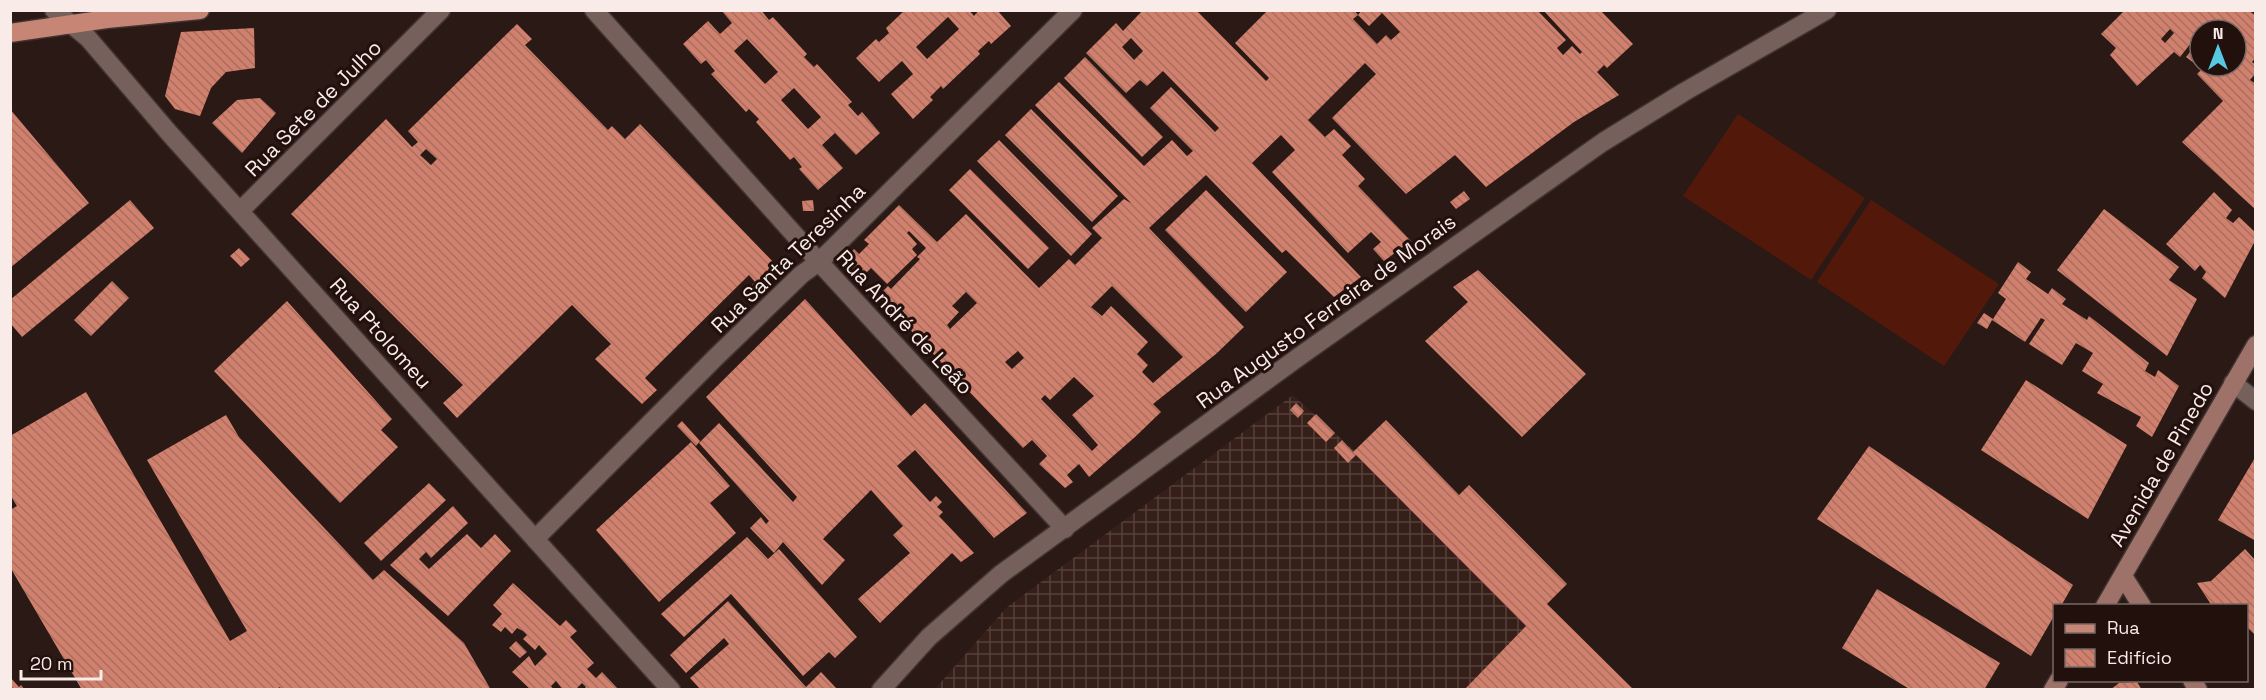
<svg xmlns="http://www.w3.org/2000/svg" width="2266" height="700" viewBox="0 0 2266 700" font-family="'Space Grotesk',sans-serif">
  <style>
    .industrial { fill: url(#industrial-grid) }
    .grass { fill: #52190b }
    .building { fill: url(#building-back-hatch); fill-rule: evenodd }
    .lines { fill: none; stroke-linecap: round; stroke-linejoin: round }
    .street-casing { stroke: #403331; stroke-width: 21 }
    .secondary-casing { stroke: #403331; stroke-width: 21 }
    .primary-casing { stroke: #403331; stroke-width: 21 }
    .street { stroke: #75605b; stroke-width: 18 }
    .secondary { stroke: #9e7268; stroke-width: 18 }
    .primary { stroke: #c78575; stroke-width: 18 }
    .labels { text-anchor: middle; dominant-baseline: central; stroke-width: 6; stroke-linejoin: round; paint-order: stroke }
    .street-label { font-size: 21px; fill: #f8ebe8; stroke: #21100c }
  </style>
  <defs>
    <pattern id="industrial-grid" width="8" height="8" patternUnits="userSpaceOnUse" patternTransform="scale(1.5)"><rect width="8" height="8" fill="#371f19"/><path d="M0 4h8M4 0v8" fill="none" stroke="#55403a"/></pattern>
    <pattern id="building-back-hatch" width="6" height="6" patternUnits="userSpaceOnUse" patternTransform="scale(1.5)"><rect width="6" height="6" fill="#d0806c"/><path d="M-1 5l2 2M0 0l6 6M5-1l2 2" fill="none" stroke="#a86f61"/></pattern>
  </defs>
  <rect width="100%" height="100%" fill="#2b1915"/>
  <path class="industrial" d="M1293 395 1616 689 934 690 1006 608Z"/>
  <g class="grass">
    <path d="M1738 114 1865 198 1811 280 1683 196Z"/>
    <path d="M1871 200 1999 284 1944 366 1817 282Z"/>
  </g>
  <g class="building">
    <path d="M721 10H761L769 20 773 17 807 54 804 57 814 67 817 64 852 102 848 105 858 116 862 112 880 133 856 155 835 133 822 145 843 168 818 190 799 169 802 167 794 157 790 160 756 122 759 119 749 109 746 112 711 74 715 71 706 60 701 64 683 44 708 21 720 34 732 23ZM747 39 778 72 765 84 734 51ZM794 88 821 117 808 129 781 100Z"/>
    <path d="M905 10H969L974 16 979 10H997L1011 26 991 44 989 41 978 51 980 54 943 89 941 86 930 97 933 100 913 119 891 94 913 74 902 61 879 82 856 58 876 39 879 42 889 33 886 28ZM948 17 959 29 927 59 916 47Z"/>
    <path d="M1143 10H1196L1266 81 1269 78 1235 43 1268 10H1354L1358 15 1362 10H1537L1566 40 1557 48 1563 55 1572 46 1580 54 1582 52 1543 10H1600L1633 44 1607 68 1604 65 1597 72 1619 95 1574 122 1486 187 1455 155 1406 194 1332 118 1376 74 1365 63 1308 120 1325 137 1334 129 1351 146 1342 155 1365 179 1358 186 1411 241 1384 261 1373 249 1381 242 1371 232 1348 253 1272 172 1295 150 1281 135 1252 163 1361 277 1334 297 1286 250 1282 253 1206 175 1149 228 1244 327 1216 354 1153 404 1161 412 1135 437 1089 477 1079 464 1067 475 1073 482 1065 488 1039 464 1047 456 1032 440 1023 448 878 296 888 286 891 289 920 259 917 257 926 248 909 231 907 233 917 244 912 249 917 255 887 284 871 268 861 278 846 263 845 258 854 249 859 254 869 244 864 240 899 205 937 242 966 214 1039 288 1069 259 1075 265 1102 238 1092 228 1124 199 1131 203 1035 105 1059 82 1144 166 1172 140 1187 156 1193 151 1150 108 1171 87 1215 132 1219 128 1163 71 1147 86 1140 80 1126 93 1086 53 1116 23 1123 31ZM1382 13 1400 32 1391 40 1386 35 1377 44 1353 19 1358 15 1369 26ZM1131 38 1143 51 1134 60 1122 47ZM1112 286 1183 357 1153 383 1142 372 1148 365 1137 354 1148 342 1111 306 1102 316 1091 307ZM966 292 977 303 950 329 947 325 959 312 952 306ZM1018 351 1024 358 1012 369 1005 362ZM1074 377 1094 396 1072 415 1098 445 1092 451 1041 399 1045 395 1050 400Z"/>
    <path d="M2125 10H2248L2256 16V57L2252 62 2256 65V73L2250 80 2256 84V210L2182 142 2223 101 2197 74 2202 69 2186 57 2200 40V66H2236V30H2208L2210 28 2206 24 2180 57 2174 52 2137 86 2110 55 2116 48 2101 34ZM2170 29 2174 33 2165 43 2161 39Z"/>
    <path d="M517 24 532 39 525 45 608 130 612 126 625 139 640 124 779 268 753 293 748 289 755 282 749 275 667 356 645 378 657 390 642 404 595 359 611 344 572 305 457 418 443 403 463 385 291 214 386 119 412 147 418 142 408 131ZM426 149 437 159 431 165 420 155Z"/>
    <path d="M254 28 255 68 226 72 211 88 200 116 175 109 165 96 181 32Z"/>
    <path d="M1085 57 1163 137 1142 157 1064 78Z"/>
    <path d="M260 98 276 113 242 153 212 123 237 100Z"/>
    <path d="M10 109 89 203 10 268Z"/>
    <path d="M1031 109 1118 196 1092 222 1005 135Z"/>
    <path d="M999 140 1092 234 1071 256 977 161Z"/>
    <path d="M970 169 1049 248 1028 269 949 190Z"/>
    <path d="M1206 190 1287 272 1246 312 1165 230Z"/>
    <path d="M1464 191 1470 199 1456 209 1450 202Z"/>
    <path d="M2214 192 2232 210 2226 218 2233 223 2239 217 2256 233V239L2225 298 2202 278 2206 272 2200 265 2195 271 2166 244Z"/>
    <path d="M130 200 154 228 22 337 10 323V300Z"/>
    <path d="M813 200 814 211H803L802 201Z"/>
    <path d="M2104 209 2179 267 2169 280 2197 299 2167 356 2057 270Z"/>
    <path d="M239 248 250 259 241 267 230 256Z"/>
    <path d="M2018 262 2031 272 2026 279 2048 294 2052 288 2066 299 2062 304 2087 320 2089 316 2149 363 2145 371 2155 377 2158 370 2179 386 2152 437 2136 426 2141 417 2097 393 2103 384 2082 371 2093 353 2076 343 2062 365 2029 344 2045 320 2041 318 2025 342 1992 320 1987 329 1977 323 1984 313 1993 319 2006 299 1998 293Z"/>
    <path d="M1478 270 1586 374 1522 437 1425 341 1468 302 1453 287Z"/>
    <path d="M112 281 129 298 91 336 74 320Z"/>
    <path d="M805 299 911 416 925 403 1027 513 994 538 915 450 897 466 930 502 936 496 942 502 937 507 943 512 939 516 974 553 961 562 952 553 880 623 858 599 910 553 893 535 903 526 871 490 823 539 845 560 822 585 783 542 774 553 750 528 761 517 766 524 769 521 699 443 719 423 793 502 797 497 706 397Z"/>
    <path d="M287 301 392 419 381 430 398 447 340 503 214 371Z"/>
    <path d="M2026 380 2127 445 2088 519 1981 450Z"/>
    <path d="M86 392 230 641 247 631 147 460 226 415 239 437 373 580 384 570 464 643 491 690H281L280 687 275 690H82L10 567V510L17 506 10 495V436Z"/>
    <path d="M1296 403 1304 411 1298 418 1290 410Z"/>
    <path d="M1316 414 1335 433 1326 442 1307 423Z"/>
    <path d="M1386 420 1459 495 1469 485 1567 584 1547 604 1632 688 1630 690H1464L1526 626 1356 455 1348 463 1334 448 1342 440 1353 452Z"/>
    <path d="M682 421 700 441 696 446 677 426Z"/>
    <path d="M691 442 730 486 710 503 736 533 659 602 596 530Z"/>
    <path d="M1869 446 2073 585 2061 606H2054V616L2031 656 1817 519Z"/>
    <path d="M2256 456V541L2218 520Z"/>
    <path d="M429 483 446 500 381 561 364 543Z"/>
    <path d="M453 506 468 523 431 558 426 552 419 559 429 569 467 534 481 548 495 534 511 551 448 616 390 565Z"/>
    <path d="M747 537 768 559 779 549 857 637 835 658 829 652 803 676 731 594 684 637 661 614Z"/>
    <path d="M2245 549 2256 561V636L2247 627 2246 606H2212L2197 583 2211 581Z"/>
    <path d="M513 583 560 626 566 620 577 631 570 637 594 663 587 669 596 678 602 672 619 690H583L586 687 582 683 575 690H563L556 681 551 686 554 690H531L512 672 529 656 535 666 547 654 539 645 535 650 523 639 527 635 523 631 517 628 512 634 505 627 501 632 492 625 502 614 493 605Z"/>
    <path d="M1877 589 2000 663 1984 690H1911L1842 648Z"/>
    <path d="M728 601 806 687 821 672 836 688 701 690 690 678 729 644 724 638 686 673 670 655Z"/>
    <path d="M516 641 527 652 520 658 509 648Z"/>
    <path d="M10 677 19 687 21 685 25 690H10Z"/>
    <path d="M2137 682 2142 690H2110L2119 683Z"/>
  </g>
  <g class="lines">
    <g class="street-casing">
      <g id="street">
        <path d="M54 10 88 38 170 134 671 690"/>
        <path d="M594 10 819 262 1065 529"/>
        <path d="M240 211 441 10"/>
        <path d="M2233 383 2256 401"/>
        <path d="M535 539 717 356 802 274 819 262 1073 10"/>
        <path d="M881 690 929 637 1001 574 1300 356 1603 142 1684 92 1827 10"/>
      </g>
    </g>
    <g class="secondary-casing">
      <g id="secondary">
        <path d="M2123 576 2142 606"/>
        <path d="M2105 606 2256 345"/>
        <path d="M2192 680 2198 690"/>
        <path d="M2053 690 2059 680"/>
      </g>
    </g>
    <g class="primary-casing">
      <path id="primary" d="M10 33 107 19 200 10"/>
    </g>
    <use href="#street" class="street"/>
    <use href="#secondary" class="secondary"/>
    <use href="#primary" class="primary"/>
  </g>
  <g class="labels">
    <g class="street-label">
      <text transform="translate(313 108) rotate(-45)">Rua Sete de Julho</text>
      <text transform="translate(788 258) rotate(-44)">Rua Santa Teresinha</text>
      <text transform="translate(1326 311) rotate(-36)">Rua Augusto Ferreira de Morais</text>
      <text transform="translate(905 322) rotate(47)">Rua André de Leão</text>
      <text transform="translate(381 333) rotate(48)">Rua Ptolomeu</text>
      <text transform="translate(2161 464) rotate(-60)">Avenida de Pinedo</text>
    </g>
  </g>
  <rect width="2266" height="700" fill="none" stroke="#f8ebe8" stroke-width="24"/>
  <rect x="2053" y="604" width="195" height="78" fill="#21100c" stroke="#776864" stroke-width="1.5"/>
  <rect x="2065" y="624" width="30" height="9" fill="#c78575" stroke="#776864" stroke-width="1.5"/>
  <text x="2107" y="634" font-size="18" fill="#f8ebe8">Rua</text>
  <rect x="2065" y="649" width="30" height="18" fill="url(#building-back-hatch)" stroke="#776864" stroke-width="1.5"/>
  <text x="2107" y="664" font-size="18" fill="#f8ebe8">Edifício</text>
  <g transform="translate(2218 48)"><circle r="28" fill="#21100c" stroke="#776864" stroke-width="1.5"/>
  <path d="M0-4.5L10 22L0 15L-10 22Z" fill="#57c9e2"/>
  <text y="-9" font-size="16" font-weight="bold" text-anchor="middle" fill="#f8ebe8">N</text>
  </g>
  <path d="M21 670v9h80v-9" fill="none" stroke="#f8ebe8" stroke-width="3"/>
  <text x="30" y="670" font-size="18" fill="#f8ebe8" stroke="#21100c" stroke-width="4.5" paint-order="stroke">20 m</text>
</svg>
